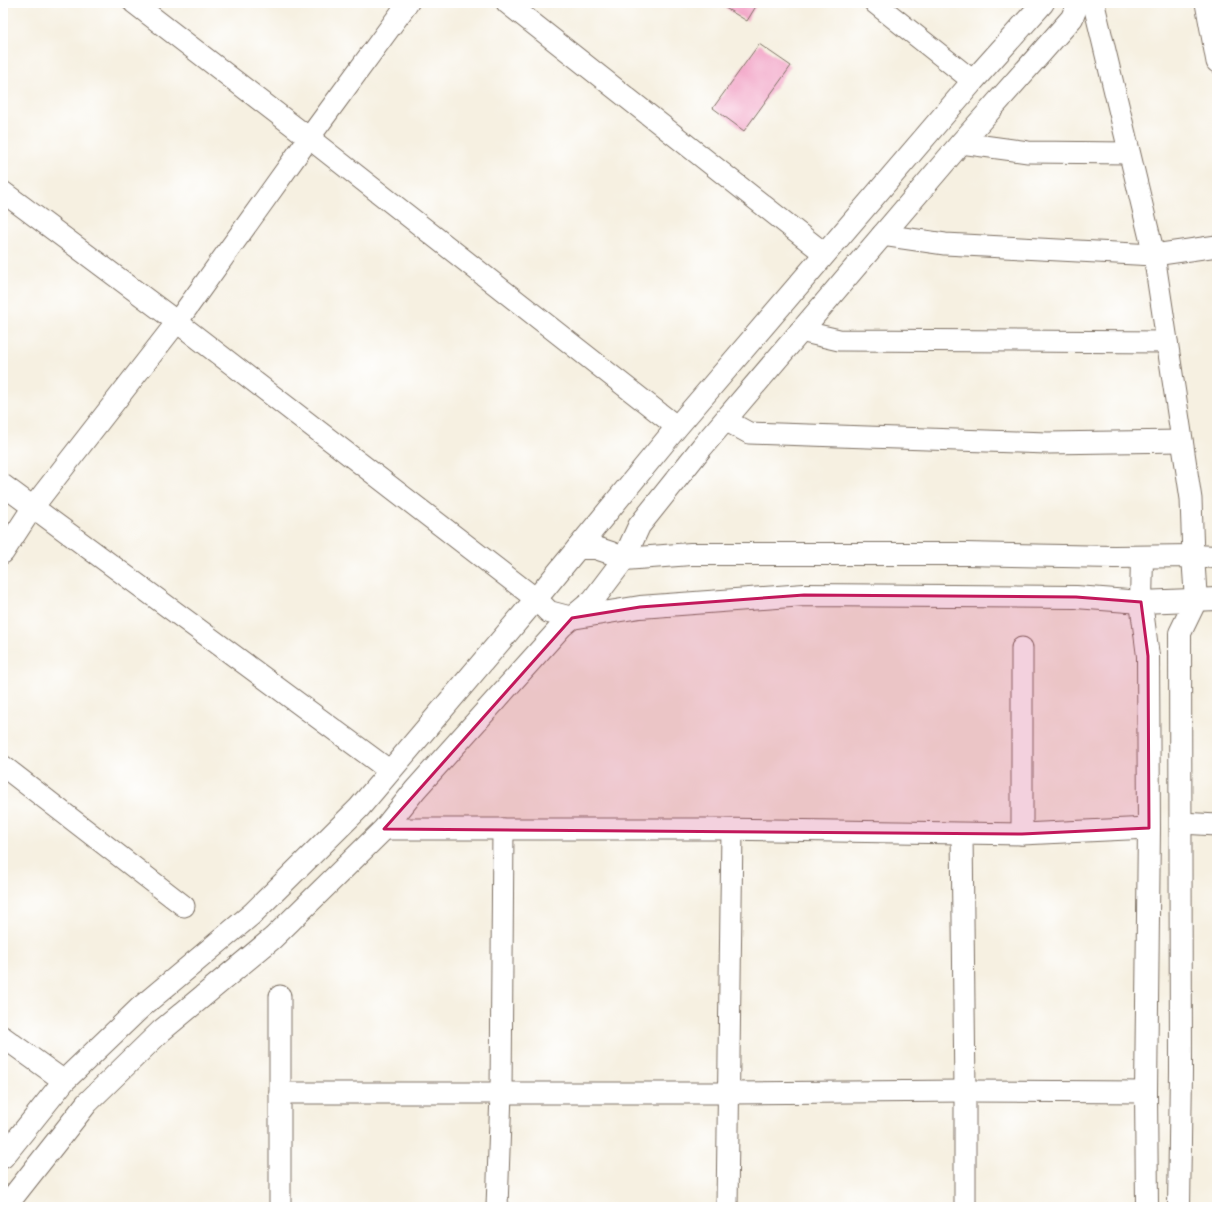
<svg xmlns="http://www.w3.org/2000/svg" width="1220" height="1210" viewBox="0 0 1220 1210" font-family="'IM FELL DW Pica',serif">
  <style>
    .building { fill: #f3a9c9 }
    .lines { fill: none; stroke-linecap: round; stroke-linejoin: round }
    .minor-casing { stroke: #7c6f62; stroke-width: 23 }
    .tertiary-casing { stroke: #7c6f62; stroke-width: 24 }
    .minor { stroke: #fff; stroke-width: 21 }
    .tertiary { stroke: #fff; stroke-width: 22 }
    .marked { fill: #c2185b; fill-opacity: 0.2; stroke: #c2185b; stroke-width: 3; stroke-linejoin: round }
  </style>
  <rect width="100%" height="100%" fill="#fff"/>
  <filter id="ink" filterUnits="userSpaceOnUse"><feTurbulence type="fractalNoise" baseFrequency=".025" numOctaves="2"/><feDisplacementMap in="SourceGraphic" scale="8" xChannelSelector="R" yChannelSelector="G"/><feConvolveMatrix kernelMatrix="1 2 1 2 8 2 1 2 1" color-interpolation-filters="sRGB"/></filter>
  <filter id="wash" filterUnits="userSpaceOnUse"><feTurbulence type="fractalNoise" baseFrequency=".012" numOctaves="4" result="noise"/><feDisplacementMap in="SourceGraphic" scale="16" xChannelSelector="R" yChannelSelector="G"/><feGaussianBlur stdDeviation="0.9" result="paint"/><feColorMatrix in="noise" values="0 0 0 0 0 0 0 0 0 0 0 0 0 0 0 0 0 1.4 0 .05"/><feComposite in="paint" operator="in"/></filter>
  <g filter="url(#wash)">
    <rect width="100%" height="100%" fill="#f6f0e1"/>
    <g id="blocks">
      <g class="building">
        <path d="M717 3H758L747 21Z"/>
        <path d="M759 44 791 66 744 131 713 108Z"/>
      </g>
    </g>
  </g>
  <g filter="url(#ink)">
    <use href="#blocks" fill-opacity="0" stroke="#7c6f62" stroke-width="1"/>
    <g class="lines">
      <g class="minor-casing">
        <g id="minor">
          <path d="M134 3 309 138 677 427"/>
          <path d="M507 3 825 254"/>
          <path d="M875 3 973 81"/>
          <path d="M1095 3V9L1154 255 1191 499 1193 556"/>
          <path d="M1206 3 1217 62"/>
          <path d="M961 143 1028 152 1129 153"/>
          <path d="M3 192 177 322 536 599"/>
          <path d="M882 235 945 244 1154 255 1217 246"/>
          <path d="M800 331 839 340 1167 342"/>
          <path d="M725 420 749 433 1047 443 1182 441"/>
          <path d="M3 485 390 771"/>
          <path d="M3 553 33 507 177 322 309 138 408 3"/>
          <path d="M3 766 184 906"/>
          <path d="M1181 823 1217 825"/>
          <path d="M384 829H718L1022 834 1149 828"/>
          <path d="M962 834 965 1091V1207"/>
          <path d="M1022 834V648"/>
          <path d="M3 1037 64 1081"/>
          <path d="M280 1093H727L965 1091 1146 1092"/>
          <path d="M280 1207V996"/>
          <path d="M497 1207 501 1093 503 829"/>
          <path d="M727 1207 732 830"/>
        </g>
      </g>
      <g class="tertiary-casing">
        <g id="tertiary">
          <path d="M578 548H596L611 553 624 559 691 554H965L1114 557 1193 556 1217 557"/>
          <path d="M1142 557 1141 602 1148 656 1149 828 1146 1092 1147 1207"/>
          <path d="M536 599 549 612 572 618 640 607 804 595 1076 597 1141 602 1217 599"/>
          <path d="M3 1157 64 1081 140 1008 252 914 359 808 536 599 677 427 973 81 1043 3"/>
          <path d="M5 1207 87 1103 161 1031 273 938 384 829 415 790 562 626 593 600 624 559 639 526 702 447 961 143 1072 18 1078 3"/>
          <path d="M1179 1207 1181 1072 1180 633 1196 600 1193 556"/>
        </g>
      </g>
      <use href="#minor" class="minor"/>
      <use href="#tertiary" class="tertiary"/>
    </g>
  </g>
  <path class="marked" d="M804 595 1076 597 1141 602 1148 656 1149 828 1022 834 384 829 572 618 640 607Z"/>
  <rect width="1220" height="1210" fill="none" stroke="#fff" stroke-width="16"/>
</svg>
